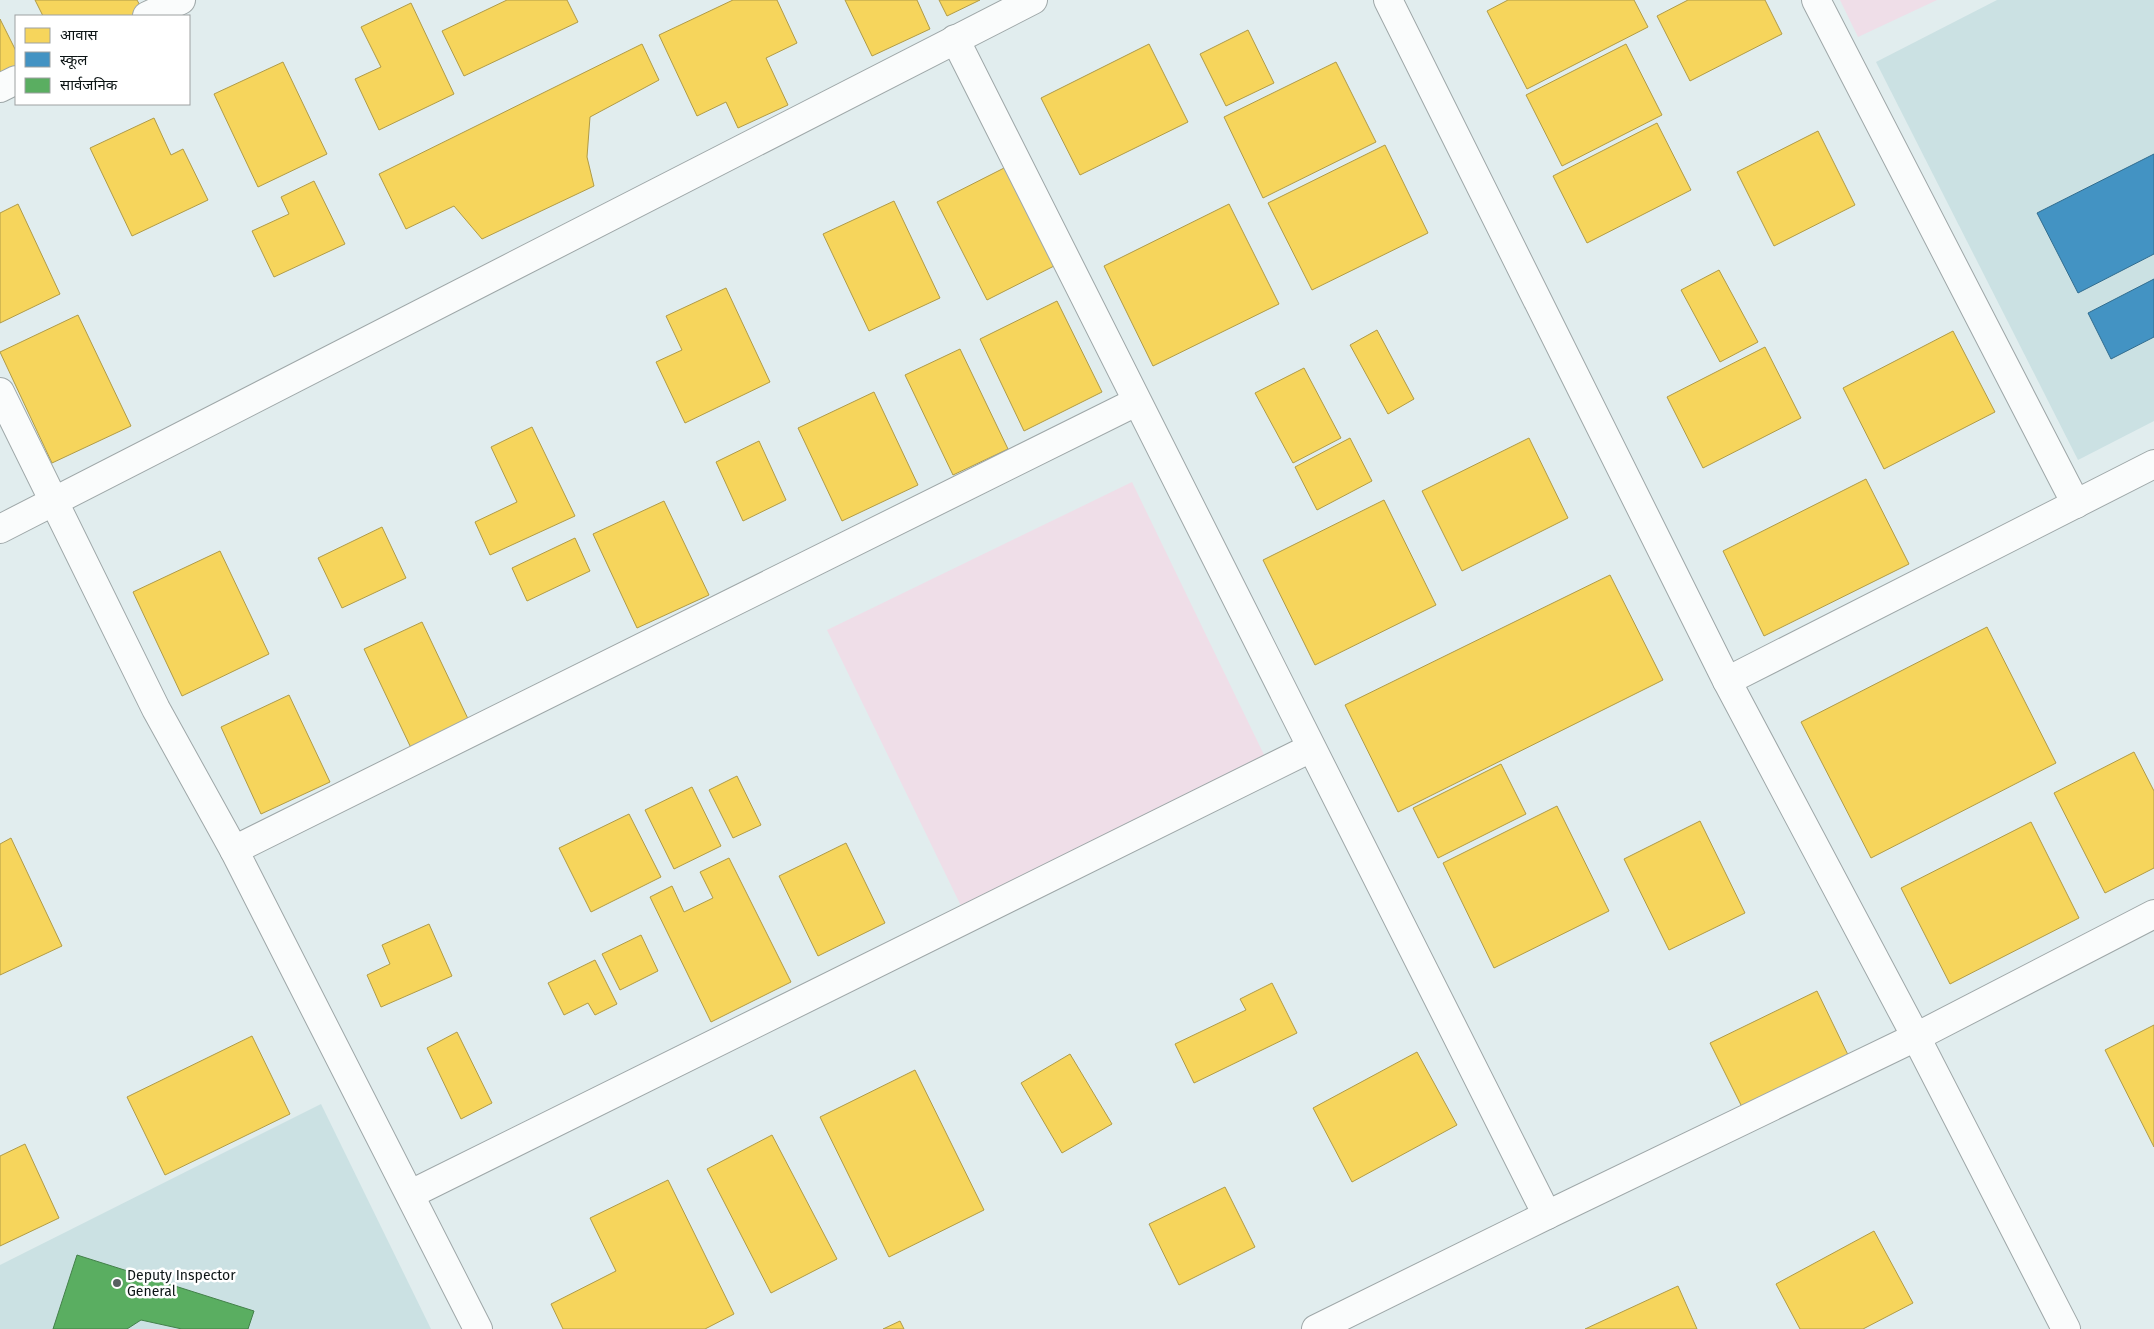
<svg xmlns="http://www.w3.org/2000/svg" width="2154" height="1329" viewBox="0 0 2154 1329" font-family="'Fira Sans','Noto Sans Devanagari',sans-serif">
  <style>
    .built { fill: #cbe1e3 }
    .green { fill: #efdee8 }
    .homes { fill: #f6d55c; stroke: #b09b47 }
    .schools { fill: #4393c3; stroke: #326d8f }
    .public { fill: #5aae61; stroke: #43804a }
    .lines { fill: none; stroke-linecap: round; stroke-linejoin: round }
    .minor-casing { stroke: #9ea7a8; stroke-width: 30 }
    .minor { stroke: #fafcfc; stroke-width: 28 }
    .poi-dot { fill: #576061; stroke: #fff; stroke-width: 2 }
    .labels { text-anchor: middle; dominant-baseline: central; stroke-width: 5; stroke-linejoin: round; paint-order: stroke }
    .poi-label { font-size: 14px; fill: #0c1415; stroke: #fff; text-anchor: start }
  </style>
  <rect width="100%" height="100%" fill="#e1edee"/>
  <g class="built">
    <path d="M1997 0H2154V421L2078 460 1876 62Z"/>
    <path d="M321 1104 431 1329H0V1265Z"/>
  </g>
  <g class="green">
    <path d="M1840 0H1937L1858 37Z"/>
    <path d="M1132 482 1268 763 963 910 827 630Z"/>
  </g>
  <g class="homes">
    <path d="M35 0H137L143 11 131 16H43Z"/>
    <path d="M507 0H567L578 22 464 76 442 31Z"/>
    <path d="M733 0H777L797 43 766 58 788 105 738 128 726 102 697 116 659 35Z"/>
    <path d="M845 0H917L930 29 872 56Z"/>
    <path d="M939 0H980L947 16Z"/>
    <path d="M1508 0H1634L1648 27 1527 89 1487 11Z"/>
    <path d="M1688 0H1765L1782 34 1690 81 1657 16Z"/>
    <path d="M411 3 454 94 379 130 355 79 381 67 361 27Z"/>
    <path d="M0 19 16 51V78L0 86Z"/>
    <path d="M1248 30 1274 83 1226 106 1200 54Z"/>
    <path d="M642 44 659 80 590 117 587 157 594 186 482 239 454 206 406 229 379 174Z"/>
    <path d="M1149 44 1188 122 1080 175 1041 98Z"/>
    <path d="M1626 44 1662 115 1562 166 1526 95Z"/>
    <path d="M283 62 327 154 258 187 214 94Z"/>
    <path d="M1336 62 1376 142 1263 198 1224 117Z"/>
    <path d="M154 118 171 155 183 149 208 200 132 236 90 148Z"/>
    <path d="M1657 123 1691 190 1587 243 1553 176Z"/>
    <path d="M1818 131 1855 205 1774 246 1737 172Z"/>
    <path d="M1385 145 1428 233 1312 290 1268 203Z"/>
    <path d="M1008 166 1058 264 987 300 937 202Z"/>
    <path d="M314 181 345 244 274 277 252 231 289 214 281 197Z"/>
    <path d="M894 201 940 298 869 331 823 234Z"/>
    <path d="M18 204 60 294 0 323V213Z"/>
    <path d="M1229 204 1279 304 1153 366 1104 266Z"/>
    <path d="M1719 270 1758 342 1720 362 1681 290Z"/>
    <path d="M726 288 770 382 685 423 656 362 682 350 666 316Z"/>
    <path d="M1057 301 1102 392 1024 431 980 339Z"/>
    <path d="M78 315 131 426 52 463 0 352Z"/>
    <path d="M1377 330 1414 399 1388 414 1350 345Z"/>
    <path d="M1953 331 1995 412 1884 469 1843 388Z"/>
    <path d="M1765 347 1801 418 1703 468 1667 397Z"/>
    <path d="M960 349 1008 449 953 475 905 375Z"/>
    <path d="M1304 368 1341 438 1293 463 1255 393Z"/>
    <path d="M874 392 918 485 842 521 798 428Z"/>
    <path d="M532 427 575 516 490 555 475 522 517 502 491 447Z"/>
    <path d="M1350 438 1372 481 1317 510 1295 467Z"/>
    <path d="M1529 438 1568 518 1462 571 1422 491Z"/>
    <path d="M759 441 786 500 743 521 716 462Z"/>
    <path d="M1866 479 1909 564 1764 636 1723 551Z"/>
    <path d="M1384 500 1436 605 1315 665 1263 560Z"/>
    <path d="M664 501 709 595 637 628 593 534Z"/>
    <path d="M382 527 406 578 342 608 318 558Z"/>
    <path d="M575 538 590 571 527 601 512 568Z"/>
    <path d="M220 551 269 654 182 696 133 592Z"/>
    <path d="M1610 575 1663 680 1398 812 1345 705Z"/>
    <path d="M422 622 470 723 412 750 364 649Z"/>
    <path d="M1987 627 2056 763 1871 858 1801 722Z"/>
    <path d="M289 695 330 782 261 814 221 727Z"/>
    <path d="M2134 752 2154 791V868L2105 893 2054 793Z"/>
    <path d="M1501 764 1526 814 1438 858 1413 808Z"/>
    <path d="M737 776 761 825 733 838 709 790Z"/>
    <path d="M692 787 721 846 674 869 645 810Z"/>
    <path d="M1557 806 1609 911 1494 968 1443 863Z"/>
    <path d="M629 814 661 877 591 912 559 848Z"/>
    <path d="M1700 821 1745 913 1669 950 1624 859Z"/>
    <path d="M2031 822 2079 918 1950 984 1901 888Z"/>
    <path d="M11 838 62 946 0 975V844Z"/>
    <path d="M846 843 885 923 818 956 779 876Z"/>
    <path d="M729 858 791 982 711 1022 650 897 672 886 684 912 713 898 700 872Z"/>
    <path d="M429 924 452 976 381 1007 367 975 390 964 382 945Z"/>
    <path d="M641 935 658 971 620 990 602 954Z"/>
    <path d="M595 960 617 1004 595 1015 588 1003 564 1015 548 983Z"/>
    <path d="M1272 983 1297 1033 1194 1083 1175 1044 1246 1010 1240 999Z"/>
    <path d="M1817 991 1850 1059 1744 1111 1710 1043Z"/>
    <path d="M2154 1025V1147L2105 1050Z"/>
    <path d="M457 1032 492 1103 461 1119 427 1048Z"/>
    <path d="M252 1036 290 1114 165 1175 127 1097Z"/>
    <path d="M1417 1052 1457 1125 1352 1182 1313 1108Z"/>
    <path d="M1070 1054 1112 1124 1062 1153 1021 1083Z"/>
    <path d="M915 1070 984 1210 889 1257 820 1117Z"/>
    <path d="M772 1135 837 1259 771 1293 707 1169Z"/>
    <path d="M25 1144 59 1218 0 1246V1156Z"/>
    <path d="M668 1180 734 1314 705 1329H563L551 1304 616 1271 590 1218Z"/>
    <path d="M1225 1187 1255 1247 1179 1285 1149 1224Z"/>
    <path d="M1874 1231 1913 1303 1863 1329H1800L1776 1284Z"/>
    <path d="M1678 1286 1697 1329H1585Z"/>
    <path d="M900 1321 904 1329H883Z"/>
  </g>
  <g class="schools">
    <path d="M2154 154V254L2078 293 2037 213Z"/>
    <path d="M2154 279V337L2111 359 2088 313Z"/>
  </g>
  <path class="public" d="M77 1255 254 1311 248 1329H182L141 1320 127 1329H53Z"/>
  <g class="lines">
    <g class="minor-casing">
      <g id="minor">
        <path d="M1388 0 1727 681 1916 1037 2066 1329"/>
        <path d="M1816 0 2076 504"/>
        <path d="M147 16 181 0"/>
        <path d="M955 39 1547 1215"/>
        <path d="M0 88 16 80"/>
        <path d="M0 392 156 709 234 850 478 1329"/>
        <path d="M0 529 1033 0"/>
        <path d="M1727 681 2154 464"/>
        <path d="M234 850 1136 402"/>
        <path d="M411 1194 1311 748"/>
        <path d="M1316 1329 1547 1215 1916 1037 2154 914"/>
      </g>
    </g>
    <use href="#minor" class="minor"/>
  </g>
  <circle class="poi-dot" cx="117" cy="1283" r="5"/>
  <g class="labels">
    <g class="poi-label">
      <text x="127" y="1275">Deputy Inspector<tspan x="127" dy="16">General</tspan></text>
    </g>
  </g>
  <rect x="15" y="15" width="175" height="90" fill="#ffffff" stroke="#9ea1a1"/>
  <rect x="25" y="28" width="25" height="15" fill="#f6d55c" stroke="#9ea1a1"/>
  <text x="60" y="40" font-size="15" fill="#0c1415">आवास</text>
  <rect x="25" y="52" width="25" height="15" fill="#4393c3" stroke="#9ea1a1"/>
  <text x="60" y="65" font-size="15" fill="#0c1415">स्कूल</text>
  <rect x="25" y="78" width="25" height="15" fill="#5aae61" stroke="#9ea1a1"/>
  <text x="60" y="90" font-size="15" fill="#0c1415">सार्वजनिक</text>
</svg>
